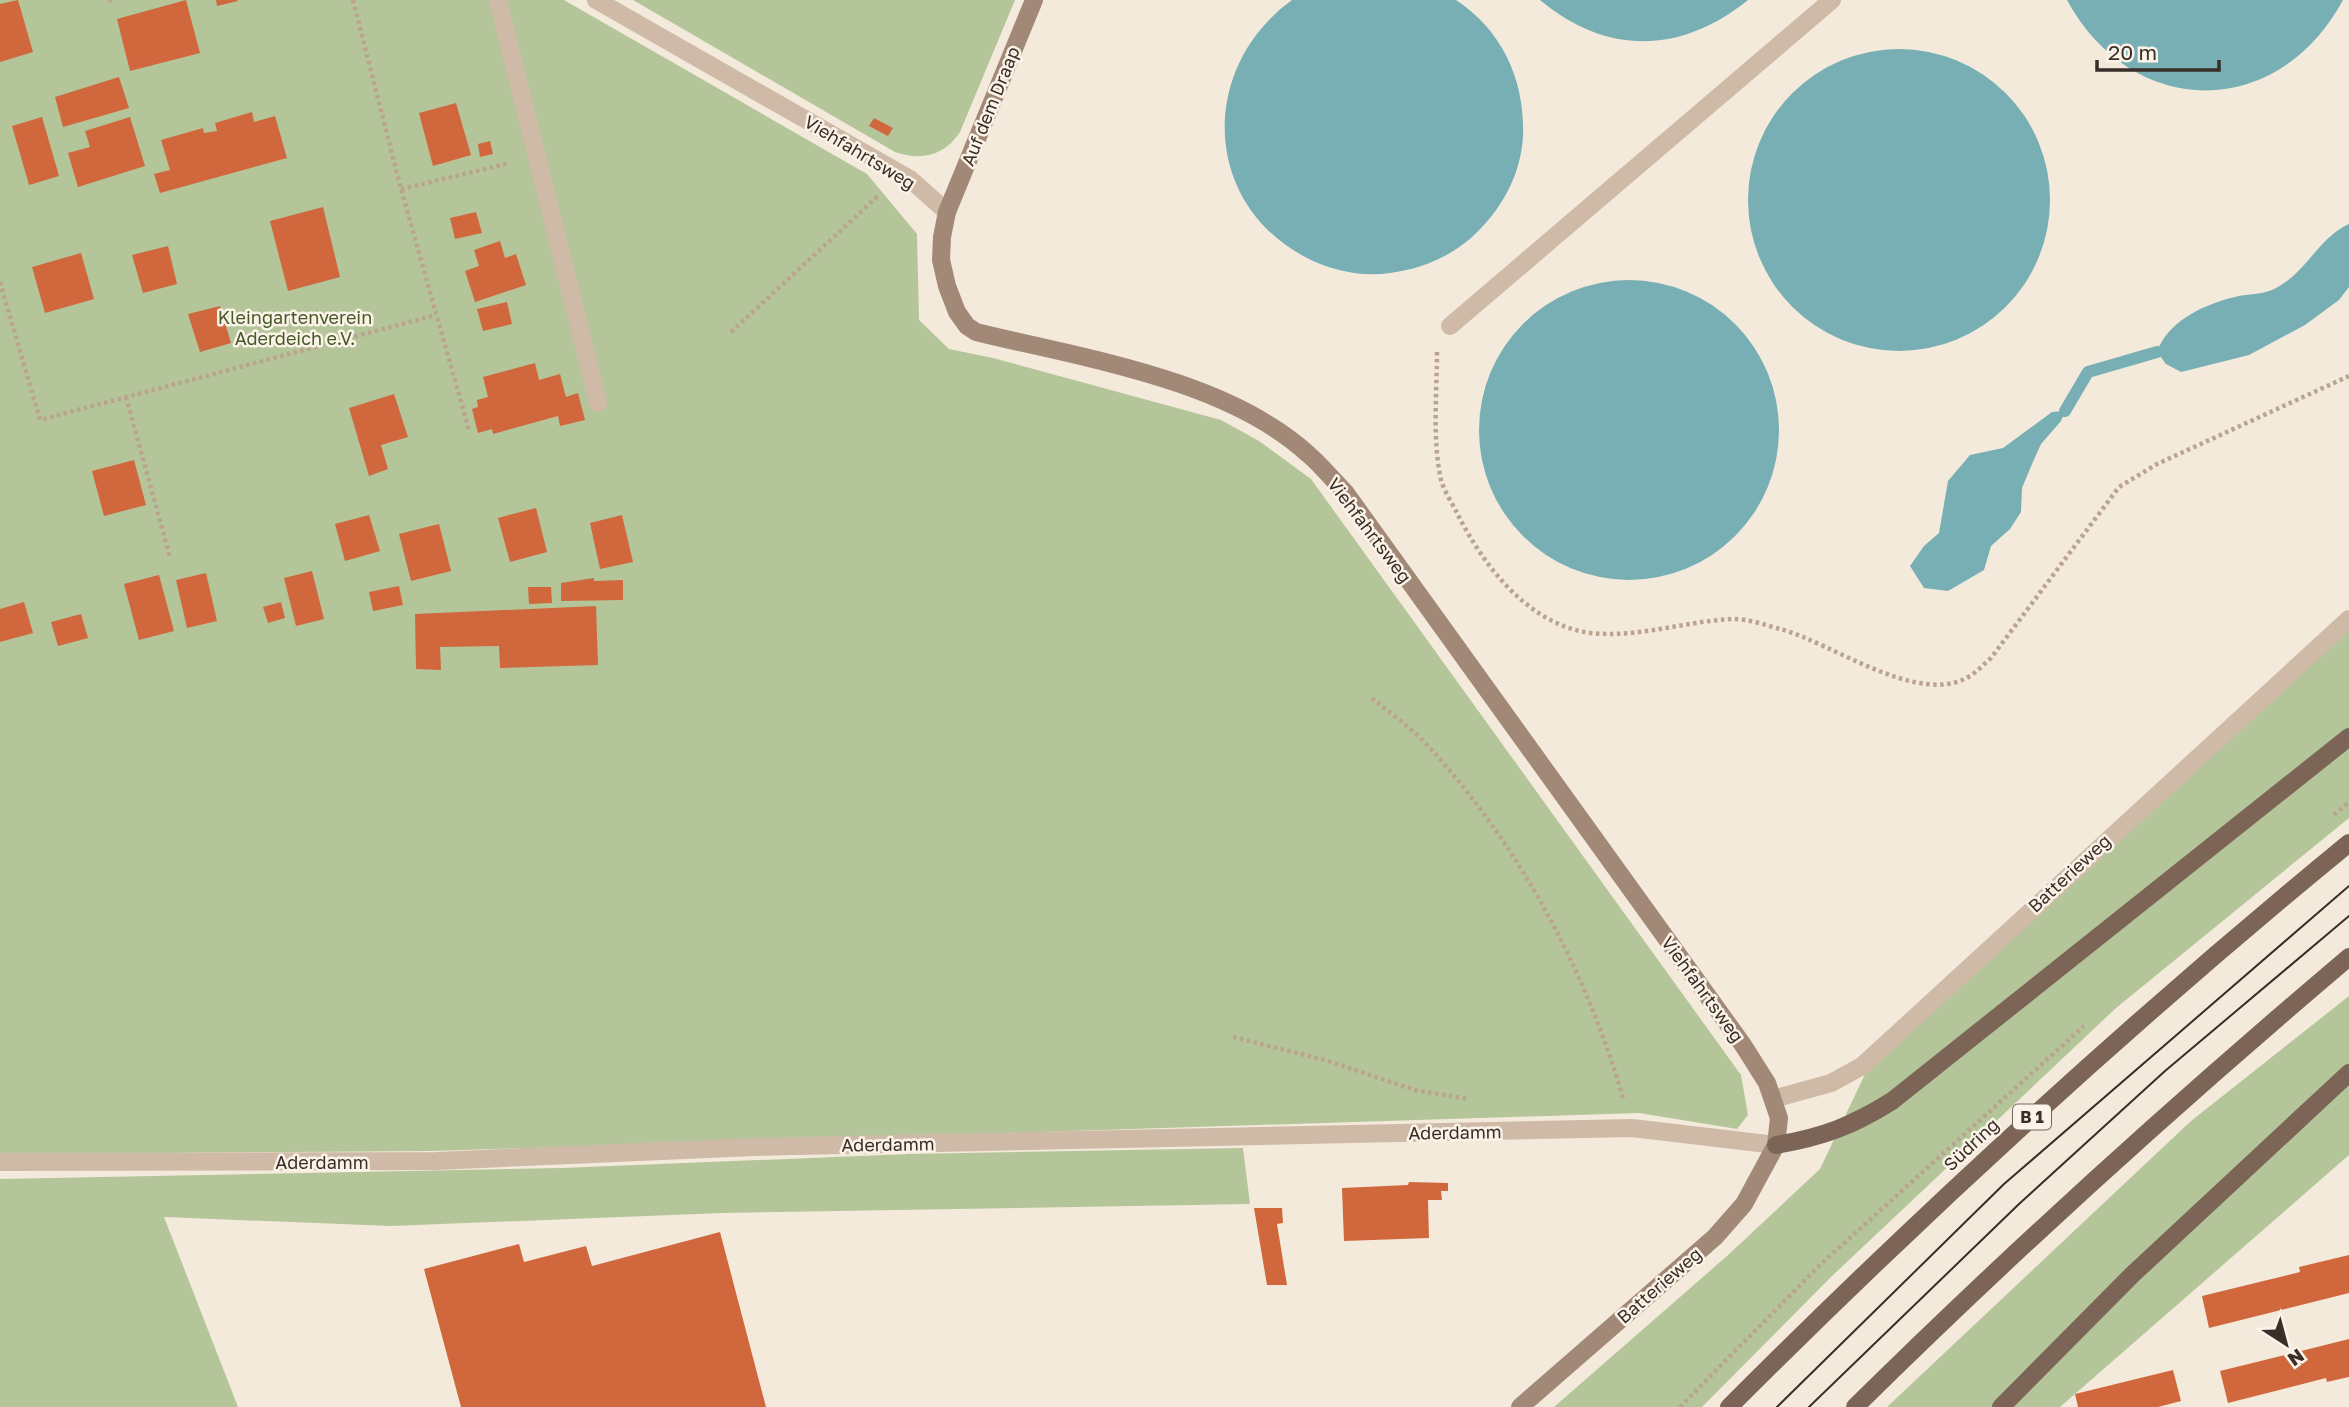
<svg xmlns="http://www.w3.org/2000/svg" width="2349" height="1407" viewBox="0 0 2349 1407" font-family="'Golos Text',sans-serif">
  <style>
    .green { fill: #b4c59a }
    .water { fill: #77afb4 }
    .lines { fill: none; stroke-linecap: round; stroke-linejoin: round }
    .stream { stroke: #77afb4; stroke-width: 12 }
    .building { fill: #d1673d }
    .path { stroke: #baa490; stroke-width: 4.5; stroke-dasharray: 3.5 3.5; stroke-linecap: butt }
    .lane { stroke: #cebaa6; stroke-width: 18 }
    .secondary { stroke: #a28877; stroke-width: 18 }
    .primary { stroke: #7c6557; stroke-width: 18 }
    .tram { stroke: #392e28; stroke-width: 2 }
    .labels { text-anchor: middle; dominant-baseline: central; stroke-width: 5; stroke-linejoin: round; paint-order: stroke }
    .shield { fill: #fbf3e8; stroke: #736962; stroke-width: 2 }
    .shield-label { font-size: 16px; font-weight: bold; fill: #392e28 }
    .street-label { font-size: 18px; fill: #392e28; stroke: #fbf3e8 }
    .park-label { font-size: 18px; fill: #465a29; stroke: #fbf3e8 }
  </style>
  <rect width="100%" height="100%" fill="#f4eadb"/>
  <g class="green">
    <path d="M0 0H564L867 174 917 234 919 320 949 349 993 358 1221 420 1259 441 1311 479 1741 1075 1748 1115 1737 1129 1639 1113 434 1151 0 1154Z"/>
    <path d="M633 0H1015L960 132C945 156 920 161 895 152Z"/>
    <path d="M2349 628V818L2116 1008 1831 1277 1702 1407H1554L1727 1256 1820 1169 1866 1072Z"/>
    <path d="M2349 996V1155L2060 1407H1887L2191 1121Z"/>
    <path d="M1243 1148 1250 1204 722 1213 391 1226 164 1217 238 1407H0V1179L561 1168 909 1154Z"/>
  </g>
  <g class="water">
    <path d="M1292 0H1456C1503 31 1525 81 1523 136 1521 176 1500 212 1471 238 1448 258 1420 269 1390 273 1362 277 1333 271 1307 258 1202 204 1198 68 1292 0Z"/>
    <path d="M1540 0H1748C1681 54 1607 56 1540 0Z"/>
    <path d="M2067 0H2343C2278 121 2132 120 2067 0Z"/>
    <circle cx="1899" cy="200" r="151"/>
    <path d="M2349 224V287L2339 300 2305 325 2249 355 2181 372 2166 364 2157 352C2168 320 2207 303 2239 296 2250 294 2266 294 2276 288 2306 273 2319 237 2349 224Z"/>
    <circle cx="1629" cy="430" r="150"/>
    <path d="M2065 411 2061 421 2041 444 2032 464 2022 488 2021 512 2010 529 1991 546 1984 570 1948 591 1924 588 1910 566 1924 546 1939 533 1948 481 1970 455 2003 448 2052 412Z"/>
  </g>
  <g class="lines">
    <path class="stream" d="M2065 411 2088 372 2157 352"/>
  </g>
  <g class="building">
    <path d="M18 0 33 52 0 62V4Z"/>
    <path d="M186 0 200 53 130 71 117 19Z"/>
    <path d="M216 0H237L238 1 217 6Z"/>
    <path d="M119 77 129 108 63 127 55 97Z"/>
    <path d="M456 103 471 155 433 166 419 113Z"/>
    <path d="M252 112 254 122 275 116 287 158 160 193 154 174 170 170 161 140 203 128 204 133 217 131 215 123Z"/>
    <path d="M42 117 59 176 29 185 12 126Z"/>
    <path d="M130 117 145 166 78 187 68 153 90 147 85 131Z"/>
    <path d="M874 118 893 128 888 136 869 126Z"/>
    <path d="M490 141 493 154 480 157 478 144Z"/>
    <path d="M323 207 340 277 288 291 270 221Z"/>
    <path d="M476 212 482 233 455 239 450 218Z"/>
    <path d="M500 241 505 258 516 254 526 285 475 302 465 271 479 266 474 250Z"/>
    <path d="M168 246 177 284 143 293 132 255Z"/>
    <path d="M81 253 94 299 45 313 32 267Z"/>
    <path d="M507 302 512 324 483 331 477 309Z"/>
    <path d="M220 306 231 343 200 352 188 314Z"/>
    <path d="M535 363 539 380 560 374 566 397 578 393 585 420 560 426 558 416 493 434 492 429 478 433 472 409 478 407 477 400 488 397 483 377Z"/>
    <path d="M394 394 408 437 381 445 388 469 369 476 349 408Z"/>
    <path d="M134 460 146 505 104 516 92 471Z"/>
    <path d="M536 508 547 552 510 562 498 518Z"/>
    <path d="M369 515 380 551 345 561 335 524Z"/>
    <path d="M622 515 633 562 600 569 590 523Z"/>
    <path d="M439 524 451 571 411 581 399 534Z"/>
    <path d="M312 571 324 619 296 626 284 578Z"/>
    <path d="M206 573 217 621 187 628 176 580Z"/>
    <path d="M159 575 174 631 139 640 124 584Z"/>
    <path d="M594 578V581L623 580V600L561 601V583Z"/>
    <path d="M399 586 403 605 373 611 369 592Z"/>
    <path d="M528 587H551L552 603 529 604Z"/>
    <path d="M24 602 33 633 0 642V609Z"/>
    <path d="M281 602 285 618 268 623 263 607Z"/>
    <path d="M596 606 598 665 500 668 499 646 440 647 441 670 416 669 415 614Z"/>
    <path d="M81 614 88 638 58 646 51 622Z"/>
    <path d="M1409 1182 1448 1183V1191H1441L1442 1200H1428L1429 1238 1344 1241 1342 1188 1408 1185Z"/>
    <path d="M1254 1208H1282L1283 1223 1277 1224 1287 1285H1267Z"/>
    <path d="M720 1232 766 1407H461L424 1269 519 1244 524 1262 586 1246 592 1266Z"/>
    <path d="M2349 1255V1293L2209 1328 2202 1296 2300 1272 2299 1267Z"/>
    <path d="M2349 1339V1377L2327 1382 2326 1378 2228 1403 2220 1371Z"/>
    <path d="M2173 1370 2181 1401 2158 1407H2078L2075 1394Z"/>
  </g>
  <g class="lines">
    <g class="path">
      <path d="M110 0 111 2"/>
      <path d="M353 0 401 189 469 430"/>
      <path d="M401 189 510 163"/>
      <path d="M0 282 40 420 436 315"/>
      <path d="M731 332 878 196"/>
      <path d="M1437 352C1437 394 1432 438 1441 480 1444 491 1452 503 1457 513 1483 565 1528 625 1591 633 1640 638 1685 621 1733 619 1748 619 1766 625 1780 629 1831 642 1919 708 1970 676 1978 671 1984 664 1991 658L2119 487 2157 464 2349 376"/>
      <path d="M126 397 170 557"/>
      <path d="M1372 698C1391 714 1413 729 1429 747 1521 848 1586 970 1624 1101"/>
      <path d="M2334 815 2349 802"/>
      <path d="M1233 1037 1325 1060 1415 1090 1468 1099"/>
      <path d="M1680 1407 1821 1264 2084 1026"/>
    </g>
    <g class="lane">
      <path d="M498 0 598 403"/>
      <path d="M596 0 910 179 947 212"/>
      <path d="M1450 326 1832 0"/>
      <path d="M1773 1099 1831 1083 1862 1066 2349 619"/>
      <path d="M0 1162 436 1161 754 1147 1632 1128 1776 1145"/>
    </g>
    <path class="secondary" d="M1034 0 947 212 942 237 941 260 947 286 957 312 967 326 976 332C1082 358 1226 379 1308 454 1321 465 1333 480 1345 492L1743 1045 1767 1083 1779 1118 1776 1145 1744 1204 1715 1237 1520 1407"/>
    <g class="primary">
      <path d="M1776 1145C1823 1137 1852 1126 1892 1101L2349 737"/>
      <path d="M1729 1407C1927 1209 2133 1020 2349 843"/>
      <path d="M1855 1407C2014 1250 2179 1101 2349 957"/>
      <path d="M2001 1407 2133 1274 2349 1073"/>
    </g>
    <g class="tram">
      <path d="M1777 1407 2004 1184 2349 886"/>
      <path d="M1809 1407 2019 1204 2165 1071 2349 916"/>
    </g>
  </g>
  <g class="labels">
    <rect class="shield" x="2013" y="1104.5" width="38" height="25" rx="5"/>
    <g class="shield-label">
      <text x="2032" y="1117">B 1</text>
    </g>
    <g class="street-label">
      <text transform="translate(990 106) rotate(-68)">Auf dem Draap</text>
      <text transform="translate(860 152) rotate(31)">Viehfahrtsweg</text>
      <text transform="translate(1370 530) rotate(53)">Viehfahrtsweg</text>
      <text transform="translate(2069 873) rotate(-43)">Batterieweg</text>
      <text transform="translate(1703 989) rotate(54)">Viehfahrtsweg</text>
      <text transform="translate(1455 1132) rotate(-1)">Aderdamm</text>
      <text transform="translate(888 1144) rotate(-1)">Aderdamm</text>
      <text transform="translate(1971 1144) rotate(-43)">Südring</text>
      <text x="322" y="1162">Aderdamm</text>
      <text transform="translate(1659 1285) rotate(-41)">Batterieweg</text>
    </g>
    <g class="park-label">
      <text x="295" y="317">Kleingartenverein<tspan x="295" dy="21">Aderdeich e.V.</tspan></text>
    </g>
  </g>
  <g transform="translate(2286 1344) rotate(144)" stroke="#fbf3e8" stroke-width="5" paint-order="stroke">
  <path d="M0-5L12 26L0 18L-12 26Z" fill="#392e28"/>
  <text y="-10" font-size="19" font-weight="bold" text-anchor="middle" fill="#392e28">N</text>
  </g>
  <path d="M2097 60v10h122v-10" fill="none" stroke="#392e28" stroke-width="3.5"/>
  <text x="2108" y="60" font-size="21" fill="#392e28" stroke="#fbf3e8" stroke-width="5" paint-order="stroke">20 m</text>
</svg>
